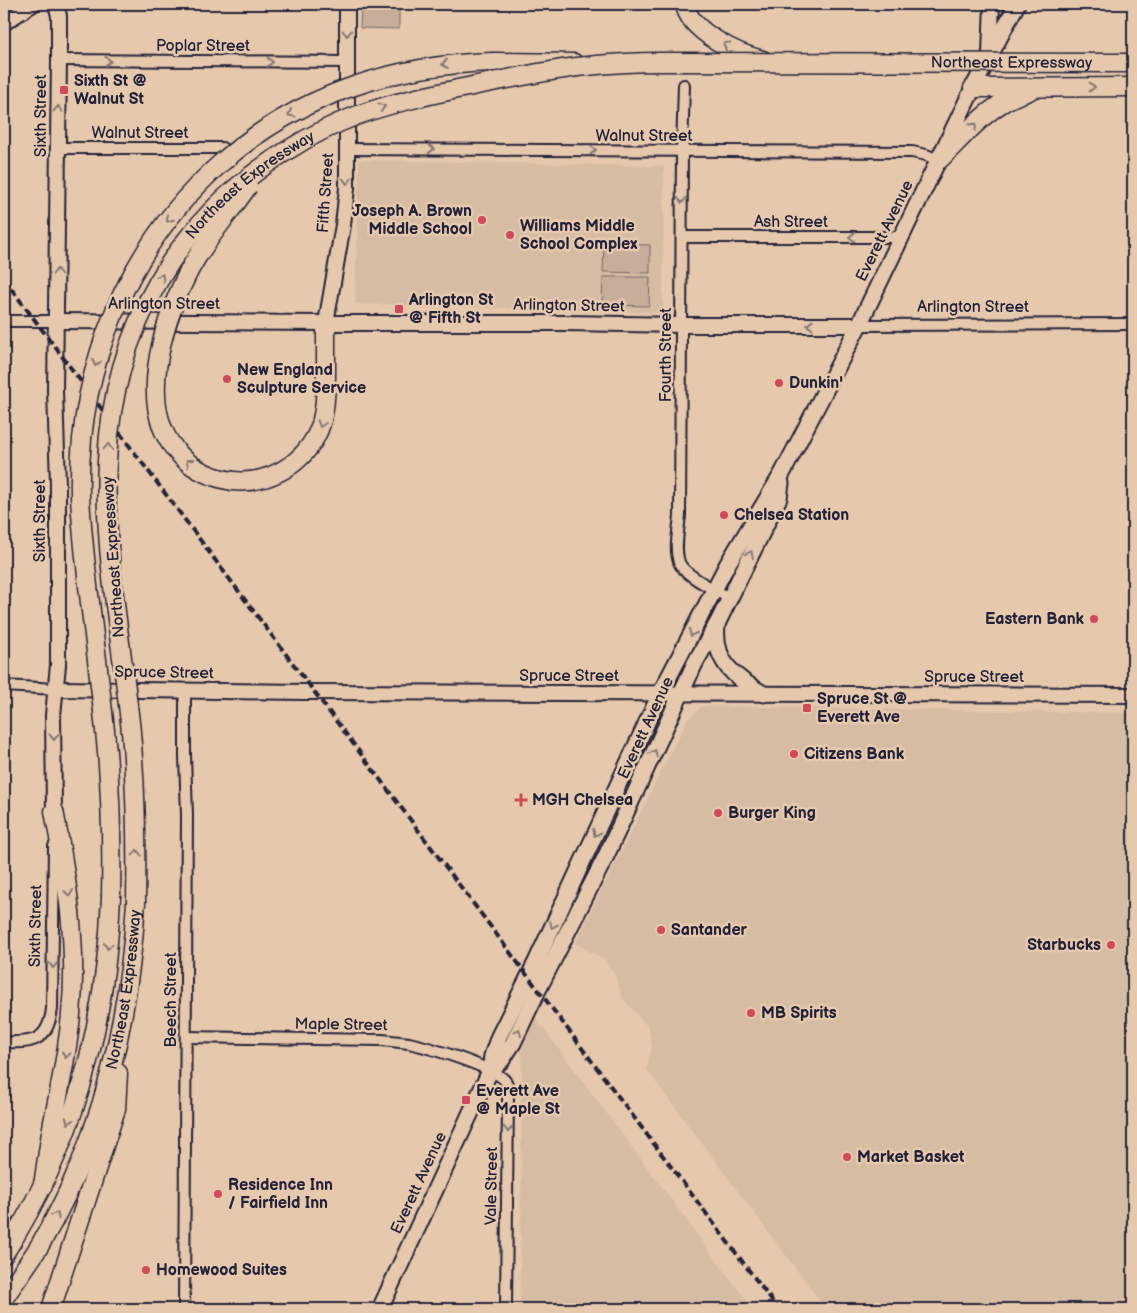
<svg xmlns="http://www.w3.org/2000/svg" width="1137" height="1313" viewBox="0 0 1137 1313" font-family="'Balsamiq Sans',sans-serif">
  <style>
    .built { fill: #d7bca4 }
    .green { fill: #c6ae9a; stroke: #74686a }
    .lines { fill: none; stroke-linecap: round; stroke-linejoin: round }
    .street-casing { stroke: #22223b; stroke-width: 14 }
    .secondary-casing { stroke: #22223b; stroke-width: 18 }
    .primary-casing { stroke: #22223b; stroke-width: 19 }
    .highway-casing { stroke: #22223b; stroke-width: 21 }
    .street { stroke: #e6c9ad; stroke-width: 10 }
    .secondary { stroke: #e6c9ad; stroke-width: 14 }
    .primary { stroke: #e6c9ad; stroke-width: 15 }
    .highway { stroke: #e6c9ad; stroke-width: 18 }
    .rail { stroke: #22223b; stroke-width: 4; stroke-dasharray: 8 4; stroke-linecap: butt }
    .highway-bridge-casing { stroke: #22223b; stroke-width: 21; stroke-linecap: butt }
    .highway-bridge { stroke: #e6c9ad; stroke-width: 18 }
    .oneway { stroke: #847674 }
    .poi-dot { fill: #d1495b; stroke: #e6c9ad; stroke-width: 2 }
    .labels { text-anchor: middle; dominant-baseline: central; stroke-width: 5; stroke-linejoin: round; paint-order: stroke }
    .street-label { font-size: 16px; fill: #22223b; stroke: #e6c9ad }
    .poi-label { font-size: 16px; font-weight: bold; fill: #22223b; stroke: #e6c9ad; text-anchor: start }
  </style>
  <rect width="100%" height="100%" fill="#e6c9ad"/>
  <filter id="ink" filterUnits="userSpaceOnUse"><feTurbulence type="fractalNoise" baseFrequency=".02" numOctaves="2"/><feDisplacementMap in="SourceGraphic" scale="10" xChannelSelector="R" yChannelSelector="G"/><feConvolveMatrix kernelMatrix="1 2 1 2 8 2 1 2 1" color-interpolation-filters="sRGB"/></filter>
  <g filter="url(#ink)">
    <g class="built">
      <path d="M359 160 664 166 663 313 355 304Z"/>
      <path d="M702 706 1133 713V1309H826L646 1069 652 1048 649 1028 622 998 615 975 604 960 575 943 687 720Z"/>
      <path d="M535 1017 753 1309H520L522 1045Z"/>
    </g>
    <g class="green">
      <path d="M361 4H399V29L360 28Z"/>
      <path d="M604 244 650 245V273L603 272Z"/>
      <path d="M603 277H650L649 306 602 305Z"/>
    </g>
    <g class="lines">
      <g class="street-casing">
        <g id="street">
          <path d="M59 60 347 62"/>
          <path d="M684 85 682 151 680 515C679 529 674 548 679 562 683 575 717 591 729 598"/>
          <path d="M58 148H222"/>
          <path d="M347 149 912 152 926 155 939 160"/>
          <path d="M682 237H901"/>
          <path d="M4 321H56"/>
          <path d="M859 325 1133 324"/>
          <path d="M4 686 56 689"/>
          <path d="M186 1037 382 1040C391 1041 400 1042 409 1043 427 1047 498 1068 506 1082 509 1086 508 1092 508 1097L506 1309"/>
          <path d="M4 1042C32 1043 48 1042 52 1009L54 846"/>
          <path d="M184 1309 187 815 185 756V691"/>
        </g>
      </g>
      <g class="secondary-casing">
        <g id="secondary">
          <path d="M4 23 33 4"/>
          <path d="M990 53 992 4"/>
          <path d="M56 321 326 323H565L681 325H859"/>
          <path d="M326 323 343 225 347 188V4"/>
          <path d="M56 689 305 692 1133 695"/>
          <path d="M54 811 53 715 58 665V484L55 391 59 60V16L56 4"/>
        </g>
      </g>
      <g class="primary-casing">
        <g id="primary">
          <path d="M717 626C713 662 736 679 764 694"/>
          <path d="M490 1071 502 1060 513 1043 538 990 606 856 695 663 718 622 779 498 781 483"/>
          <path d="M380 1309 490 1071 492 1056 499 1036 537 960 660 694 727 565 782 474 859 325 973 88 1017 4"/>
        </g>
      </g>
      <g class="highway-casing">
        <g id="highway">
          <path d="M685 4C688 31 739 55 763 60"/>
          <path d="M494 62 574 63"/>
          <path d="M973 88 1133 87"/>
          <path d="M939 160C966 134 992 101 1029 91"/>
          <path d="M233 481C253 483 274 477 291 465 324 440 326 411 326 373 326 356 326 340 326 323"/>
          <path d="M43 1186C46 1165 49 1143 53 1122 60 1086 68 1051 71 1014 78 945 67 878 54 811"/>
          <path d="M4 1254C74 1145 106 1027 111 897"/>
          <path id="s1" d="M4 1298C16 1280 29 1263 40 1245 102 1140 129 1021 136 902"/>
          <path d="M51 1309 116 1109 118 1073"/>
        </g>
      </g>
      <use href="#street" class="street"/>
      <use href="#secondary" class="secondary"/>
      <use href="#primary" class="primary"/>
      <use href="#highway" class="highway"/>
      <path class="rail" d="M4 279 778 1309"/>
      <g class="highway-bridge-casing">
        <g id="highway-bridge">
          <path d="M233 481C213 478 196 471 182 457 133 411 163 322 189 271 205 240 229 214 248 186"/>
          <path d="M111 897C112 845 111 793 106 741 101 689 94 637 88 586 85 555 81 525 80 494 77 369 127 246 221 163 297 96 393 64 494 62"/>
          <path id="s2" d="M136 902C137 845 136 789 131 732 122 642 103 552 107 461 113 331 176 219 288 150 310 136 334 124 358 115 400 100 444 92 487 83 517 77 547 71 577 67 605 64 633 62 661 62L1133 63"/>
        </g>
      </g>
      <use href="#highway-bridge" class="highway-bridge"/>
    </g>
    <defs><path id="oneway-chevron" d="M-2-3.5L2.5 0L-2 3.5" fill="none" stroke-width="1.6" stroke-linecap="round" stroke-linejoin="round" transform="scale(1.25)"/></defs>
    <g class="oneway">
      <use href="#oneway-chevron" transform="translate(347 33) rotate(90)"/>
      <use href="#oneway-chevron" transform="translate(726 45) rotate(-150)"/>
      <use href="#oneway-chevron" transform="translate(108 61)"/>
      <use href="#oneway-chevron" transform="translate(270 62)"/>
      <use href="#oneway-chevron" transform="translate(445 64) rotate(174)"/>
      <use href="#oneway-chevron" transform="translate(1092 87)"/>
      <use href="#oneway-chevron" transform="translate(382 107) rotate(-16)"/>
      <use href="#oneway-chevron" transform="translate(58 109) rotate(-89)"/>
      <use href="#oneway-chevron" transform="translate(291 114) rotate(151)"/>
      <use href="#oneway-chevron" transform="translate(974 126) rotate(-44)"/>
      <use href="#oneway-chevron" transform="translate(431 149)"/>
      <use href="#oneway-chevron" transform="translate(593 150)"/>
      <use href="#oneway-chevron" transform="translate(347 181) rotate(91)"/>
      <use href="#oneway-chevron" transform="translate(682 200) rotate(90)"/>
      <use href="#oneway-chevron" transform="translate(169 219) rotate(128)"/>
      <use href="#oneway-chevron" transform="translate(852 237) rotate(-180)"/>
      <use href="#oneway-chevron" transform="translate(57 272) rotate(-90)"/>
      <use href="#oneway-chevron" transform="translate(161 277) rotate(-60)"/>
      <use href="#oneway-chevron" transform="translate(810 325) rotate(180)"/>
      <use href="#oneway-chevron" transform="translate(96 363) rotate(106)"/>
      <use href="#oneway-chevron" transform="translate(321 424) rotate(108)"/>
      <use href="#oneway-chevron" transform="translate(108 447) rotate(-86)"/>
      <use href="#oneway-chevron" transform="translate(189 462) rotate(-142)"/>
      <use href="#oneway-chevron" transform="translate(750 554) rotate(-64)"/>
      <use href="#oneway-chevron" transform="translate(692 633) rotate(117)"/>
      <use href="#oneway-chevron" transform="translate(54 737) rotate(89)"/>
      <use href="#oneway-chevron" transform="translate(654 753) rotate(-65)"/>
      <use href="#oneway-chevron" transform="translate(596 833) rotate(115)"/>
      <use href="#oneway-chevron" transform="translate(137 853) rotate(-90)"/>
      <use href="#oneway-chevron" transform="translate(69 893) rotate(83)"/>
      <use href="#oneway-chevron" transform="translate(553 925) rotate(115)"/>
      <use href="#oneway-chevron" transform="translate(108 946) rotate(95)"/>
      <use href="#oneway-chevron" transform="translate(53 965) rotate(91)"/>
      <use href="#oneway-chevron" transform="translate(518 1032) rotate(-65)"/>
      <use href="#oneway-chevron" transform="translate(66 1055) rotate(98)"/>
      <use href="#oneway-chevron" transform="translate(69 1121) rotate(110)"/>
      <use href="#oneway-chevron" transform="translate(508 1129) rotate(91)"/>
      <use href="#oneway-chevron" transform="translate(56 1215) rotate(-62)"/>
    </g>
  </g>
  <g class="poi-dot">
    <rect x="59" y="85" width="10" height="10" rx="2.5"/>
    <circle cx="482" cy="220" r="5"/>
    <circle cx="510" cy="235" r="5"/>
    <rect x="394" y="304" width="10" height="10" rx="2.5"/>
    <circle cx="227" cy="379" r="5"/>
    <circle cx="779" cy="383" r="5"/>
    <circle cx="724" cy="515" r="5"/>
    <circle cx="1094" cy="619" r="5"/>
    <rect x="802" y="703" width="10" height="10" rx="2.5"/>
    <circle cx="794" cy="754" r="5"/>
    <path d="M518.5 792.5h5v5h5v5h-5v5h-5v-5h-5v-5h5z"/>
    <circle cx="718" cy="813" r="5"/>
    <circle cx="661" cy="930" r="5"/>
    <circle cx="1111" cy="945" r="5"/>
    <circle cx="751" cy="1013" r="5"/>
    <rect x="461" y="1095" width="10" height="10" rx="2.5"/>
    <circle cx="847" cy="1157" r="5"/>
    <circle cx="218" cy="1194" r="5"/>
    <circle cx="146" cy="1270" r="5"/>
  </g>
  <g class="labels">
    <g class="street-label">
      <text x="203" y="46">Poplar Street</text>
      <text stroke="none"><textPath href="#s2" startOffset="1555">Northeast Expressway</textPath></text>
      <text transform="translate(41 116) rotate(-90)">Sixth Street</text>
      <text x="140" y="133">Walnut Street</text>
      <text x="644" y="136">Walnut Street</text>
      <text stroke="none"><textPath href="#s2" startOffset="766">Northeast Expressway</textPath></text>
      <text transform="translate(326 193) rotate(-86)">Fifth Street</text>
      <text x="791" y="222">Ash Street</text>
      <text transform="translate(885 231) rotate(-64)">Everett Avenue</text>
      <text x="164" y="304">Arlington Street</text>
      <text transform="translate(569 306) rotate(1)">Arlington Street</text>
      <text x="973" y="307">Arlington Street</text>
      <text transform="translate(666 355) rotate(-90)">Fourth Street</text>
      <text transform="translate(40 521) rotate(-90)">Sixth Street</text>
      <text transform="translate(114 557) rotate(-94)">Northeast Expressway</text>
      <text transform="translate(164 673) rotate(1)">Spruce Street</text>
      <text x="569" y="676">Spruce Street</text>
      <text x="974" y="677">Spruce Street</text>
      <text transform="translate(646 728) rotate(-65)">Everett Avenue</text>
      <text transform="translate(36 926) rotate(-89)">Sixth Street</text>
      <text stroke="none"><textPath href="#s1" startOffset="335">Northeast Expressway</textPath></text>
      <text transform="translate(171 1000) rotate(-90)">Beech Street</text>
      <text transform="translate(341 1025) rotate(1)">Maple Street</text>
      <text transform="translate(419 1183) rotate(-65)">Everett Avenue</text>
      <text transform="translate(492 1186) rotate(-89)">Vale Street</text>
    </g>
    <g class="poi-label">
      <text x="74" y="81">Sixth St @<tspan x="74" dy="18">Walnut St</tspan></text>
      <text x="472" y="211" text-anchor="end">Joseph A. Brown<tspan x="472" dy="18">Middle School</tspan></text>
      <text x="520" y="226">Williams Middle<tspan x="520" dy="18">School Complex</tspan></text>
      <text x="409" y="300">Arlington St<tspan x="409" dy="18">@ Fifth St</tspan></text>
      <text x="237" y="370">New England<tspan x="237" dy="18">Sculpture Service</tspan></text>
      <text x="789" y="383">Dunkin'</text>
      <text x="734" y="515">Chelsea Station</text>
      <text x="1084" y="619" text-anchor="end">Eastern Bank</text>
      <text x="817" y="699">Spruce St @<tspan x="817" dy="18">Everett Ave</tspan></text>
      <text x="804" y="754">Citizens Bank</text>
      <text x="532" y="800">MGH Chelsea</text>
      <text x="728" y="813">Burger King</text>
      <text x="671" y="930">Santander</text>
      <text x="1101" y="945" text-anchor="end">Starbucks</text>
      <text x="761" y="1013">MB Spirits</text>
      <text x="476" y="1091">Everett Ave<tspan x="476" dy="18">@ Maple St</tspan></text>
      <text x="857" y="1157">Market Basket</text>
      <text x="228" y="1185">Residence Inn<tspan x="228" dy="18">/ Fairfield Inn</tspan></text>
      <text x="156" y="1270">Homewood Suites</text>
    </g>
  </g>
  <rect width="1137" height="1313" fill="none" stroke="#e6c9ad" stroke-width="20"/>
  <rect x="10" y="10" width="1117" height="1293" fill="none" stroke="#22223b" stroke-width="2" filter="url(#ink)"/>
</svg>
